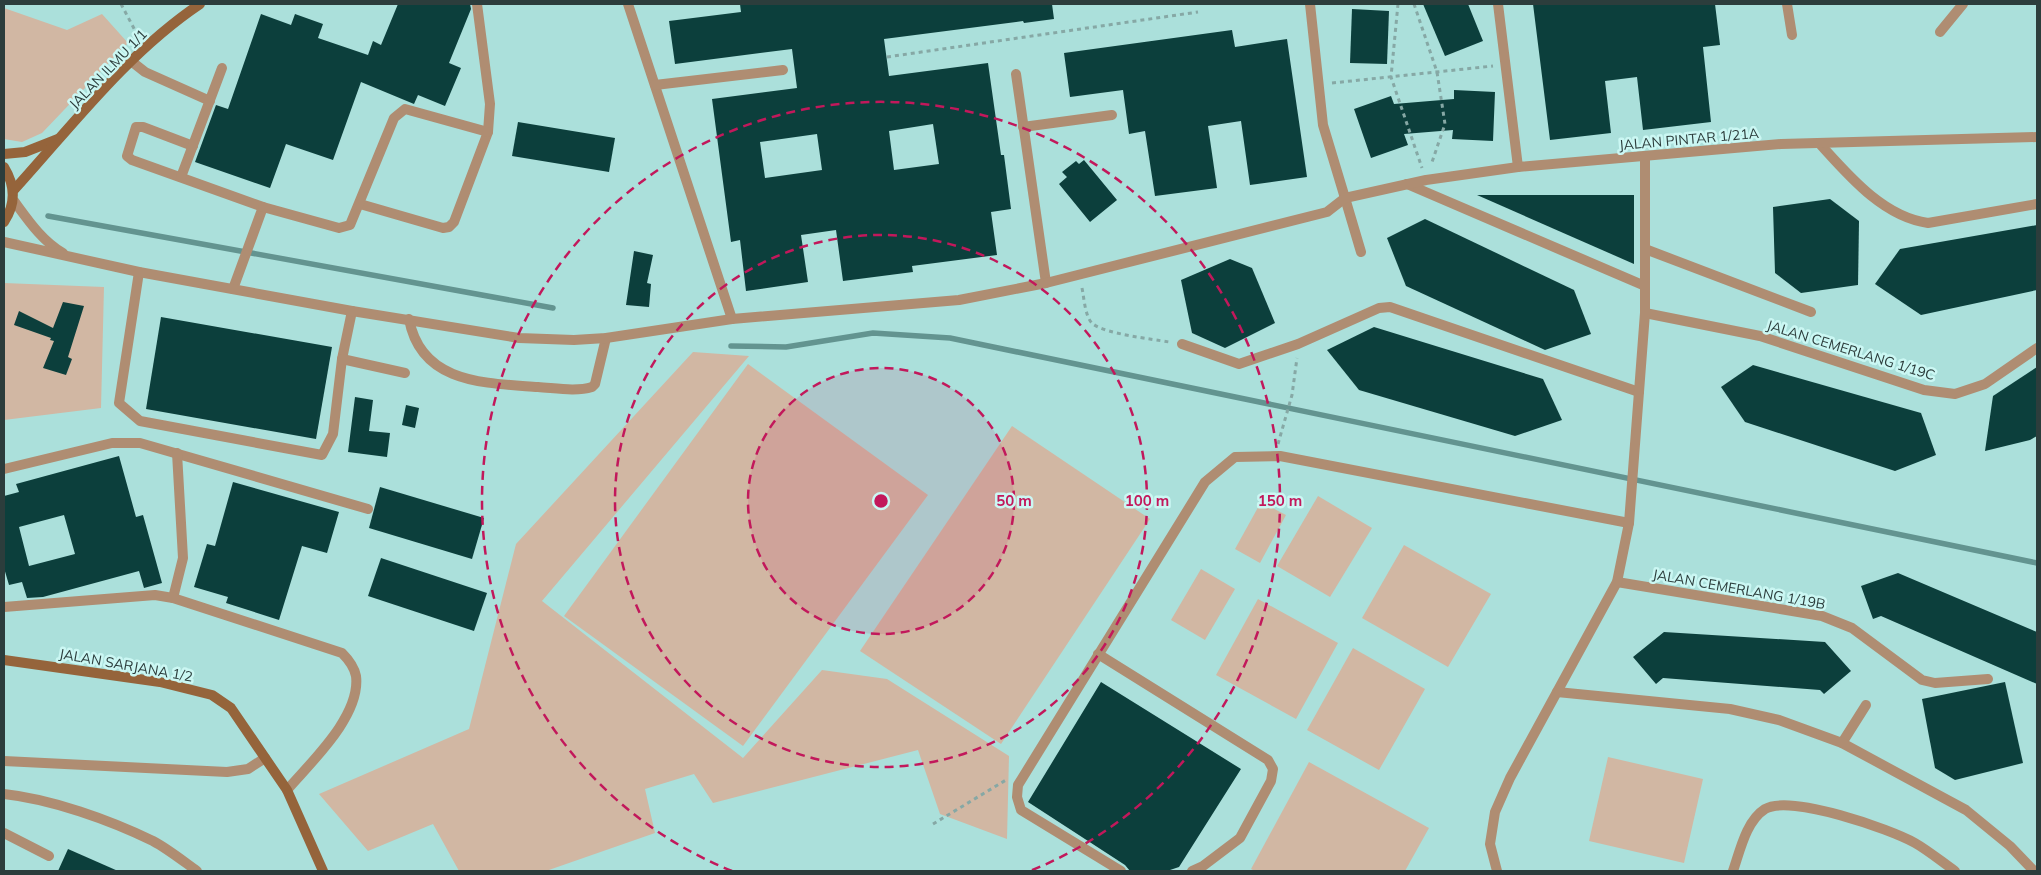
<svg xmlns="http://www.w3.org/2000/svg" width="2041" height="875" viewBox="0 0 2041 875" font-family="Mulish,sans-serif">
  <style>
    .built { fill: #abe0db }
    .green { fill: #d1b7a3 }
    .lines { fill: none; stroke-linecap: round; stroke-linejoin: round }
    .stream { stroke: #639490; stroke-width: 5.5 }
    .building { fill: #0c3f3c; fill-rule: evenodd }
    .path { stroke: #86a8a5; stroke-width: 3; stroke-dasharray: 4 4; stroke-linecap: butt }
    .lane { stroke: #af8d72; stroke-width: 10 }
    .street { stroke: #af8d72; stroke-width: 10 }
    .secondary { stroke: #95643b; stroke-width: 10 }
    .ring { fill: none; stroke: #c2185b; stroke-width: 2.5; stroke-dasharray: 9 6 }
    .labels { text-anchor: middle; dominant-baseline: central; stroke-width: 5; stroke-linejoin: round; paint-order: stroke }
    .street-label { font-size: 14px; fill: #2c3d3c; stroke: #cbf7f3 }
    .centre { fill: #c2185b; stroke: #cbf7f3; stroke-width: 2.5 }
    .ring-label { font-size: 15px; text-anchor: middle; font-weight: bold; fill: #c2185b; stroke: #cbf7f3; stroke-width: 5; stroke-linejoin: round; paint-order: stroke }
  </style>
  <rect width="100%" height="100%" fill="#beeae6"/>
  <rect class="built" x="4" y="4" width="2033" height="867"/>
  <g class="green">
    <path d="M4 8 67 30 102 14 128 43 42 133 22 142 4 139Z"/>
    <path d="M4 283 104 287 101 408 4 420Z"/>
    <path d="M693 352 749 356 542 601 743 758 822 670 887 679 1009 756 1007 839 940 814 918 750 713 803 694 774 645 789 655 833 546 871H459L433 824 368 851 319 794 469 729 516 544Z"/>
    <path d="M748 364 928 495 743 746 564 616Z"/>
    <path d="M1012 426 1150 519 1001 744 860 651Z"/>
    <path d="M1318 496 1372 528 1330 597 1277 566Z"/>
    <path d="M1261 502 1286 515 1260 563 1235 549Z"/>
    <path d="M1404 545 1491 594 1448 667 1362 618Z"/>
    <path d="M1201 569 1235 589 1205 640 1171 620Z"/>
    <path d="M1258 599 1338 643 1296 719 1216 675Z"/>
    <path d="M1353 648 1425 689 1379 770 1307 730Z"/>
    <path d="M1608 757 1703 779 1684 863 1589 841Z"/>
    <path d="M1309 762 1429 828 1405 871H1255L1251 869Z"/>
  </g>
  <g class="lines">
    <g class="stream">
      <path d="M48 216 553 308"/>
      <path d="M731 346 786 347 873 333 950 338 2037 563"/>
    </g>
  </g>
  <g class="building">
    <path d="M398 4H470L471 9 449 63 461 68 445 106 418 95 414 104 361 82 333 160 286 144 270 188 195 162 216 105 228 109 261 14 291 25 295 14 323 24 318 38 368 55 373 41 381 45Z"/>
    <path d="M740 4H1052L1054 19 1024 23 1023 21 884 39 889 76 988 63 1001 155H1004L1011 209 991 212 997 255 912 266 913 272 843 281 836 230 801 235 808 282 746 291 740 240 731 242 712 99 797 88 792 49 675 64 669 21 741 12ZM933 124 939 164 894 170 889 131ZM817 134 822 170 765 178 760 142Z"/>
    <path d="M1423 4H1468L1483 41 1445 56Z"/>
    <path d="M1533 4H1715L1720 45 1703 47 1711 122 1643 130 1637 77 1605 81 1611 133 1550 140Z"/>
    <path d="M1352 9 1389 11 1387 64 1350 63Z"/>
    <path d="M1232 30 1235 47 1287 39 1307 177 1250 185 1241 121 1208 126 1217 188 1155 196 1145 131 1129 134 1123 90 1070 97 1064 53Z"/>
    <path d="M1454 90 1495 92 1493 141 1452 139 1453 130 1404 134 1408 145 1371 158 1354 109 1391 96 1394 104 1454 99Z"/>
    <path d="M518 122 615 138 609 172 512 156Z"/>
    <path d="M1084 160 1117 200 1090 222 1059 184 1067 177 1062 172 1076 161 1079 164Z"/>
    <path d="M1477 195H1634V264Z"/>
    <path d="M1830 199 1859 221 1858 285 1801 293 1775 273 1773 207Z"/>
    <path d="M1425 219 1574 290 1591 334 1545 350 1406 286 1387 238Z"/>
    <path d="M2037 225V290L1921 315 1875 284 1900 249Z"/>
    <path d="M634 251 653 255 647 283 651 284 649 307 626 305Z"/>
    <path d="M1230 259 1252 268 1275 323 1225 348 1192 333 1181 280Z"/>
    <path d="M63 302 84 306 68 357 72 359 66 375 43 368 54 341 50 340 51 338 14 325 19 311 53 328Z"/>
    <path d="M161 317 332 347 316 439 146 409Z"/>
    <path d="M1374 327 1543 379 1562 420 1515 436 1359 390 1327 350Z"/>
    <path d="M1753 365 1921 413 1936 455 1895 471 1745 422 1721 387Z"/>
    <path d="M2037 367V436L2030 440 1985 451 1993 396Z"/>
    <path d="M355 397 373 400 369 431 390 433 387 457 348 452Z"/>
    <path d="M406 405 419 408 415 428 402 425Z"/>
    <path d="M119 456 136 517 143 515 162 583 144 588 139 571 43 597 27 598 22 582 9 585 4 568V496L19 492 16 484ZM64 515 75 554 29 566 19 527Z"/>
    <path d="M233 482 339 512 327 553 302 546 279 620 226 603 228 597 194 587 207 544 215 546Z"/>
    <path d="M380 487 484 518 472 559 369 528Z"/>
    <path d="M381 558 487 593 474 631 368 596Z"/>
    <path d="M1898 573 2037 632V684L1881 616 1873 619 1861 586Z"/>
    <path d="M1664 632 1825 642 1851 671 1824 694 1820 690 1663 678 1656 684 1633 657Z"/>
    <path d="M1101 682 1241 769 1179 867 1167 871H1130L1125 865 1028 802Z"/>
    <path d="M2005 682 2023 763 1955 780 1935 768 1922 699Z"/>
    <path d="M68 849 118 871H58Z"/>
  </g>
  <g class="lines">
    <g class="path">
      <path d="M121 4 138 36"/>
      <path d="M1398 4 1391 77 1422 168"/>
      <path d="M1414 4 1437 72 1445 124 1431 165"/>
      <path d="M887 57 1198 12"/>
      <path d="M1332 83 1493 66"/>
      <path d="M1082 288C1084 297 1085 318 1093 324 1106 334 1152 339 1169 342"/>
      <path d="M1278 444 1292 395 1297 358"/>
      <path d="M933 824 1006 780"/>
    </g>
    <g class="lane">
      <path d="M628 4 732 319"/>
      <path d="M1787 4 1792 35"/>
      <path d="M1940 32 1963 4"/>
      <path d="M131 61 145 72 210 101"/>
      <path d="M1016 74 1046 283"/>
      <path d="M655 85 783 70"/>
      <path d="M1023 127 1112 115"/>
      <path d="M1819 143C1848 175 1883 217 1928 223L2037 204"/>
      <path d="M193 146 143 127H136L127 156 132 160 263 207 233 289"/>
      <path d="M181 177 222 68"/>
      <path d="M1345 198 1361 252"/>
      <path d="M360 204 443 228 449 227 454 222 488 132 490 104 477 4"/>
      <path d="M263 207 339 228 350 225 394 118 405 109 488 132"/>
      <path d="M1645 249 1811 312"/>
      <path d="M139 272 119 403 140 421 322 455 333 434 342 359 352 311"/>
      <path d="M409 319C421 384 485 383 538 387 555 388 576 392 592 387L595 384 606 338"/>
      <path d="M1182 344 1239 364 1298 344 1379 308 1390 307 1639 392"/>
      <path d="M342 359 405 373"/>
      <path d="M4 469 112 443H140L368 509"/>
      <path d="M173 598 183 558 177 453"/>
      <path d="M4 607 155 595 173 598 342 653C348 659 354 666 356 676 361 716 311 762 287 790"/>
      <path d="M1098 654 1268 760 1273 769 1271 781 1240 838 1203 866 1192 871"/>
      <path d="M1842 743 1866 705"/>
      <path d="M4 761 227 772 248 769 265 758"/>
      <path d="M4 794C51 799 110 820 153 841 168 849 183 861 197 871"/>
      <path d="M4 833 49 856"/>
      <path d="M1121 871 1021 810 1017 797 1018 785 1205 482 1235 457 1280 456 1629 523"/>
    </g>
    <g class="street">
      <path d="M1310 4 1323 125 1345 198"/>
      <path d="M1498 4 1518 167"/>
      <path d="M1407 184 1645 286"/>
      <path d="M14 201C28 220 42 241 63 253"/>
      <path d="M4 242 139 272 352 311 519 338 574 340 606 338 732 319 959 300 1046 283 1327 212 1345 198 1426 180 1518 167 1781 144 2037 137"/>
      <path d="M1645 313 1760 336 1924 390 1955 394 1985 384 2037 348"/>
      <path d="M1617 582 1822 616 1852 628 1922 680 1935 683 1988 679"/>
      <path d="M1557 692 1730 709 1779 720 1842 743 1966 810 2010 846 2034 871"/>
      <path d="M1497 871 1490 844 1495 812 1510 778 1617 582 1629 523 1645 313V156"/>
      <path d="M1733 871C1740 851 1746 821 1765 809 1790 794 1890 829 1915 843 1929 851 1942 862 1955 871"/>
    </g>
    <g class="secondary">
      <path d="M4 154 25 152 58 139"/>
      <path d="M4 167C15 185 16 204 4 222"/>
      <path d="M13 191C72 126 127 53 200 4"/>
      <path d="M4 660 160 682 212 695 231 708 287 790 323 871"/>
    </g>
  </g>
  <circle cx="881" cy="501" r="133" fill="#c2185b" fill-opacity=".12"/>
  <g class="ring">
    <circle cx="881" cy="501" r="133"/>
    <circle cx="881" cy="501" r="266"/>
    <path d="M732 871A399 399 0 1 1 1030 871"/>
  </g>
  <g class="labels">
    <g class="street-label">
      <text transform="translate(108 69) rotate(-46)">JALAN ILMU 1/1</text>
      <text transform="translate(1689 139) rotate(-5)">JALAN PINTAR 1/21A</text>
      <text transform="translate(1851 350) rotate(17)">JALAN CEMERLANG 1/19C</text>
      <text transform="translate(1739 589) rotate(10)">JALAN CEMERLANG 1/19B</text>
      <text transform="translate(126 665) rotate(10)">JALAN SARJANA 1/2</text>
    </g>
  </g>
  <circle cx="881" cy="501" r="8" class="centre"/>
  <g class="ring-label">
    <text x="1014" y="506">50 m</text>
    <text x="1147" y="506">100 m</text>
    <text x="1280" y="506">150 m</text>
  </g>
  <rect width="2041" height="875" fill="none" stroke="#2c3d3c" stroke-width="10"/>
</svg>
